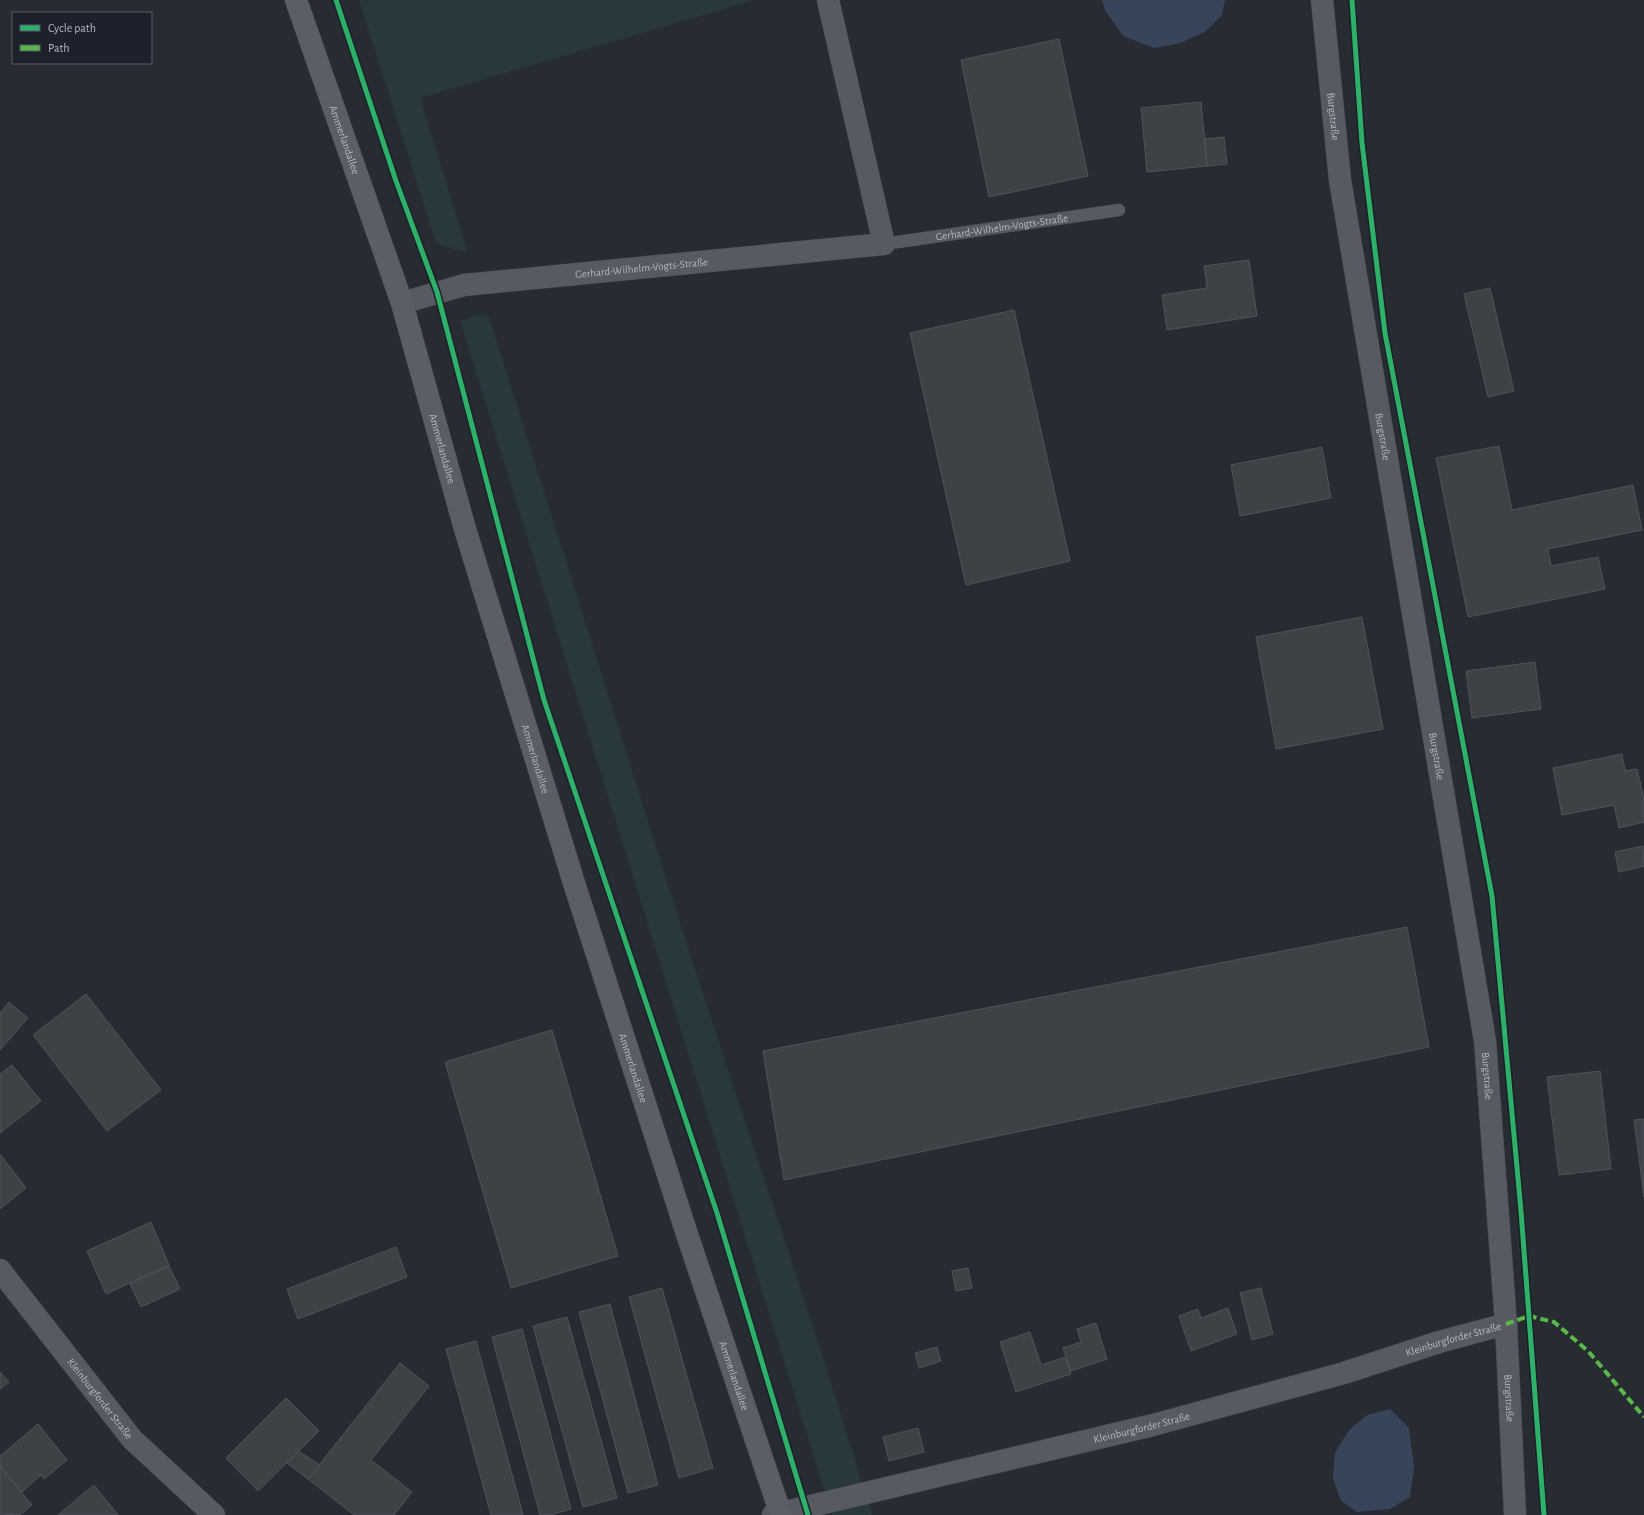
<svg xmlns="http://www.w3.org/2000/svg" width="1644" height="1515" viewBox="0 0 1644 1515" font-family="'Alegreya Sans',sans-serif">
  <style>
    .green { fill: #29383b }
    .water { fill: #38445a }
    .building { fill: #3e4247; stroke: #4f535a }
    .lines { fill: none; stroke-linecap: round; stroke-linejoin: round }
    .service-casing { stroke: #43464b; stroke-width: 13 }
    .minor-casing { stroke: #43464b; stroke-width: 23 }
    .tertiary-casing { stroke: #43464b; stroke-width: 23 }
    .secondary-casing { stroke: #43464b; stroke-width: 23 }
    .service { stroke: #575a60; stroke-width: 12 }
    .minor { stroke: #575a60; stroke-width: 22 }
    .tertiary { stroke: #575a60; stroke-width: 22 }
    .secondary { stroke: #5b5e65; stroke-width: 22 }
    .quiet { stroke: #58b947; stroke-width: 4; stroke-dasharray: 8 4; stroke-linecap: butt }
    .cycleway-casing { stroke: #1c212c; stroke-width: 8 }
    .cycleway { stroke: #2db169; stroke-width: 5 }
    .labels { text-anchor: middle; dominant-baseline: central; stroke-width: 3.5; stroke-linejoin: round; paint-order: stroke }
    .street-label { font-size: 11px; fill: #b1b7c3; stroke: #1c212c }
  </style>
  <rect width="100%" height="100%" fill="#272b32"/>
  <g class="green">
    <path d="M359 0H755L420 98 468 253 436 243Z"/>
    <path d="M479 314 489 317 689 951 822 1354 872 1515H832L460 321Z"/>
  </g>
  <g class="water">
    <path d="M1102 0H1225L1222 15 1206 31 1181 43 1154 48 1123 36 1105 10Z"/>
    <path d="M1390 1409 1409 1428 1414 1467 1410 1497 1390 1509 1357 1512 1341 1501 1333 1478 1335 1453 1349 1430 1367 1415Z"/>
  </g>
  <g class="building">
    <path d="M1059 39 1088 176 989 197 961 60Z"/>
    <path d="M1201 102 1207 166 1147 172 1141 108Z"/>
    <path d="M1224 137 1227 164 1207 166 1205 139Z"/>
    <path d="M1249 260 1257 316 1167 330 1162 295 1207 288 1204 266Z"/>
    <path d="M1490 288 1514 391 1488 397 1464 294Z"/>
    <path d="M1014 310 1070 561 966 585 910 333Z"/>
    <path d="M1499 446 1512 510 1633 485 1642 530 1548 549 1551 566 1598 557 1605 589 1468 617 1436 458Z"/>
    <path d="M1322 447 1331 498 1240 516 1231 465Z"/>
    <path d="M1362 617 1383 729 1276 749 1256 637Z"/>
    <path d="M1535 662 1541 709 1472 718 1466 671Z"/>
    <path d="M1622 754 1625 771 1637 769 1644 799V822L1619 828 1614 805 1562 815 1553 768Z"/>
    <path d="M1643 846 1644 866 1619 872 1615 852Z"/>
    <path d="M1407 927 1429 1047 784 1180 763 1051Z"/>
    <path d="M86 994 161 1090 107 1131 33 1035Z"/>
    <path d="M9 1002 28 1018 0 1050V1013Z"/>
    <path d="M552 1030 618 1256 511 1288 445 1062Z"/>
    <path d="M12 1065 41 1101 0 1133V1074Z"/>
    <path d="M1600 1071 1611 1169 1559 1175 1547 1077Z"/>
    <path d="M1644 1119V1197L1634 1120Z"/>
    <path d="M0 1154 26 1188 0 1209Z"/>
    <path d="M151 1222 169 1265 106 1294 87 1251Z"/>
    <path d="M396 1247 407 1277 298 1319 287 1289Z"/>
    <path d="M169 1266 180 1289 141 1307 130 1284Z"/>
    <path d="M968 1268 972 1288 956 1291 952 1271Z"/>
    <path d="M662 1288 713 1468 679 1478 629 1297Z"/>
    <path d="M1261 1288 1273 1334 1252 1340 1240 1293Z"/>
    <path d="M610 1304 658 1485 628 1493 579 1312Z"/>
    <path d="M1228 1308 1237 1334 1191 1351 1179 1316 1198 1309 1201 1318Z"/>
    <path d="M567 1317 617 1498 583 1507 533 1326Z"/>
    <path d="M1096 1323 1107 1359 1071 1371 1063 1348 1081 1342 1077 1329Z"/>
    <path d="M522 1329 571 1509 550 1515H540L492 1337Z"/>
    <path d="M1030 1332 1041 1365 1066 1357 1071 1374 1016 1392 1000 1342Z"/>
    <path d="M476 1341 523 1515H491L446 1349Z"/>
    <path d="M937 1347 941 1361 919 1368 915 1353Z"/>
    <path d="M400 1363 429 1386 371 1460 412 1492 394 1515H354L308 1479Z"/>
    <path d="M0 1372 9 1382 0 1389Z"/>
    <path d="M286 1398 319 1431 258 1491 226 1458Z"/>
    <path d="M38 1424 67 1460 44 1479 41 1475 22 1492 0 1466V1456Z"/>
    <path d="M918 1428 924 1452 889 1461 883 1437Z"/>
    <path d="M298 1451 320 1465 308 1479 287 1463Z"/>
    <path d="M0 1467 32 1505 20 1515 0 1514Z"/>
    <path d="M94 1485 118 1515H58Z"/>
  </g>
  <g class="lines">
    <g class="service-casing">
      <g id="service">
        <path id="s1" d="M884 244 1119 210"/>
      </g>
    </g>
    <g class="minor-casing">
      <g id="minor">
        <path id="s2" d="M402 303 464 285 884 244 828 0"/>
        <path id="s3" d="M0 1270 132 1439 214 1515"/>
        <path id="s4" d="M773 1515 1153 1425 1344 1373 1439 1342 1506 1324"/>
      </g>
    </g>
    <g class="tertiary-casing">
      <g id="tertiary">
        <path id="s5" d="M1322 0 1340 180 1485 1041 1506 1324 1515 1515"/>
      </g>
    </g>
    <g class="secondary-casing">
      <g id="secondary">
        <path id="s6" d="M296 0 402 303 465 529 574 883 686 1231 781 1515"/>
      </g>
    </g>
    <use href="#service" class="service"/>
    <use href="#minor" class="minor"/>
    <use href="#tertiary" class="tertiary"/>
    <use href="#secondary" class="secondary"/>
    <path class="quiet" d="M1506 1324 1529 1316 1554 1322 1588 1351 1644 1417"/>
    <g class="cycleway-casing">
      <g id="cycleway">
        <path d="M336 0 396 181 437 292 544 700 717 1213 808 1515"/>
        <path d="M1352 0 1362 143 1385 333 1492 896 1521 1211 1544 1515"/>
      </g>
    </g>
    <use href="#cycleway" class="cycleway"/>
  </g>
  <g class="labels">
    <g class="street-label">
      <text stroke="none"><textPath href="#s5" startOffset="117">Burgstraße</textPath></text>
      <text stroke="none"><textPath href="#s6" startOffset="148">Ammerlandallee</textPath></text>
      <text stroke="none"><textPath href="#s1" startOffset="119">Gerhard-Wilhelm-Vogts-Straße</textPath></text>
      <text stroke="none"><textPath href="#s2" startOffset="243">Gerhard-Wilhelm-Vogts-Straße</textPath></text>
      <text stroke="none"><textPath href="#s5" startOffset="441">Burgstraße</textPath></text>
      <text stroke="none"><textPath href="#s6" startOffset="472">Ammerlandallee</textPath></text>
      <text stroke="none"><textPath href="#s5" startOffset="765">Burgstraße</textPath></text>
      <text stroke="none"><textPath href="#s6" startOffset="796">Ammerlandallee</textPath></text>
      <text stroke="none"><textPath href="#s6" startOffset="1120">Ammerlandallee</textPath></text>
      <text stroke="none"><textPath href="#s5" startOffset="1089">Burgstraße</textPath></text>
      <text stroke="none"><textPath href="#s4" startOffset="703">Kleinburgforder Straße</textPath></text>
      <text stroke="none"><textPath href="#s6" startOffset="1444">Ammerlandallee</textPath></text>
      <text stroke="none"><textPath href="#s3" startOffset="163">Kleinburgforder Straße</textPath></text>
      <text stroke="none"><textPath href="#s5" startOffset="1412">Burgstraße</textPath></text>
      <text stroke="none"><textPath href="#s4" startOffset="379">Kleinburgforder Straße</textPath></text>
    </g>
  </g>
  <rect x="12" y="12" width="140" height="52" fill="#1c212c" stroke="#585d68"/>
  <rect x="20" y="25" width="20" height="6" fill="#2db169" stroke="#585d68"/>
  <text x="48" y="32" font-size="12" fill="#b1b7c3">Cycle path</text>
  <rect x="20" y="45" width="20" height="6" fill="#58b947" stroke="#585d68"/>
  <text x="48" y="52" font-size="12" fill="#b1b7c3">Path</text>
</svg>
